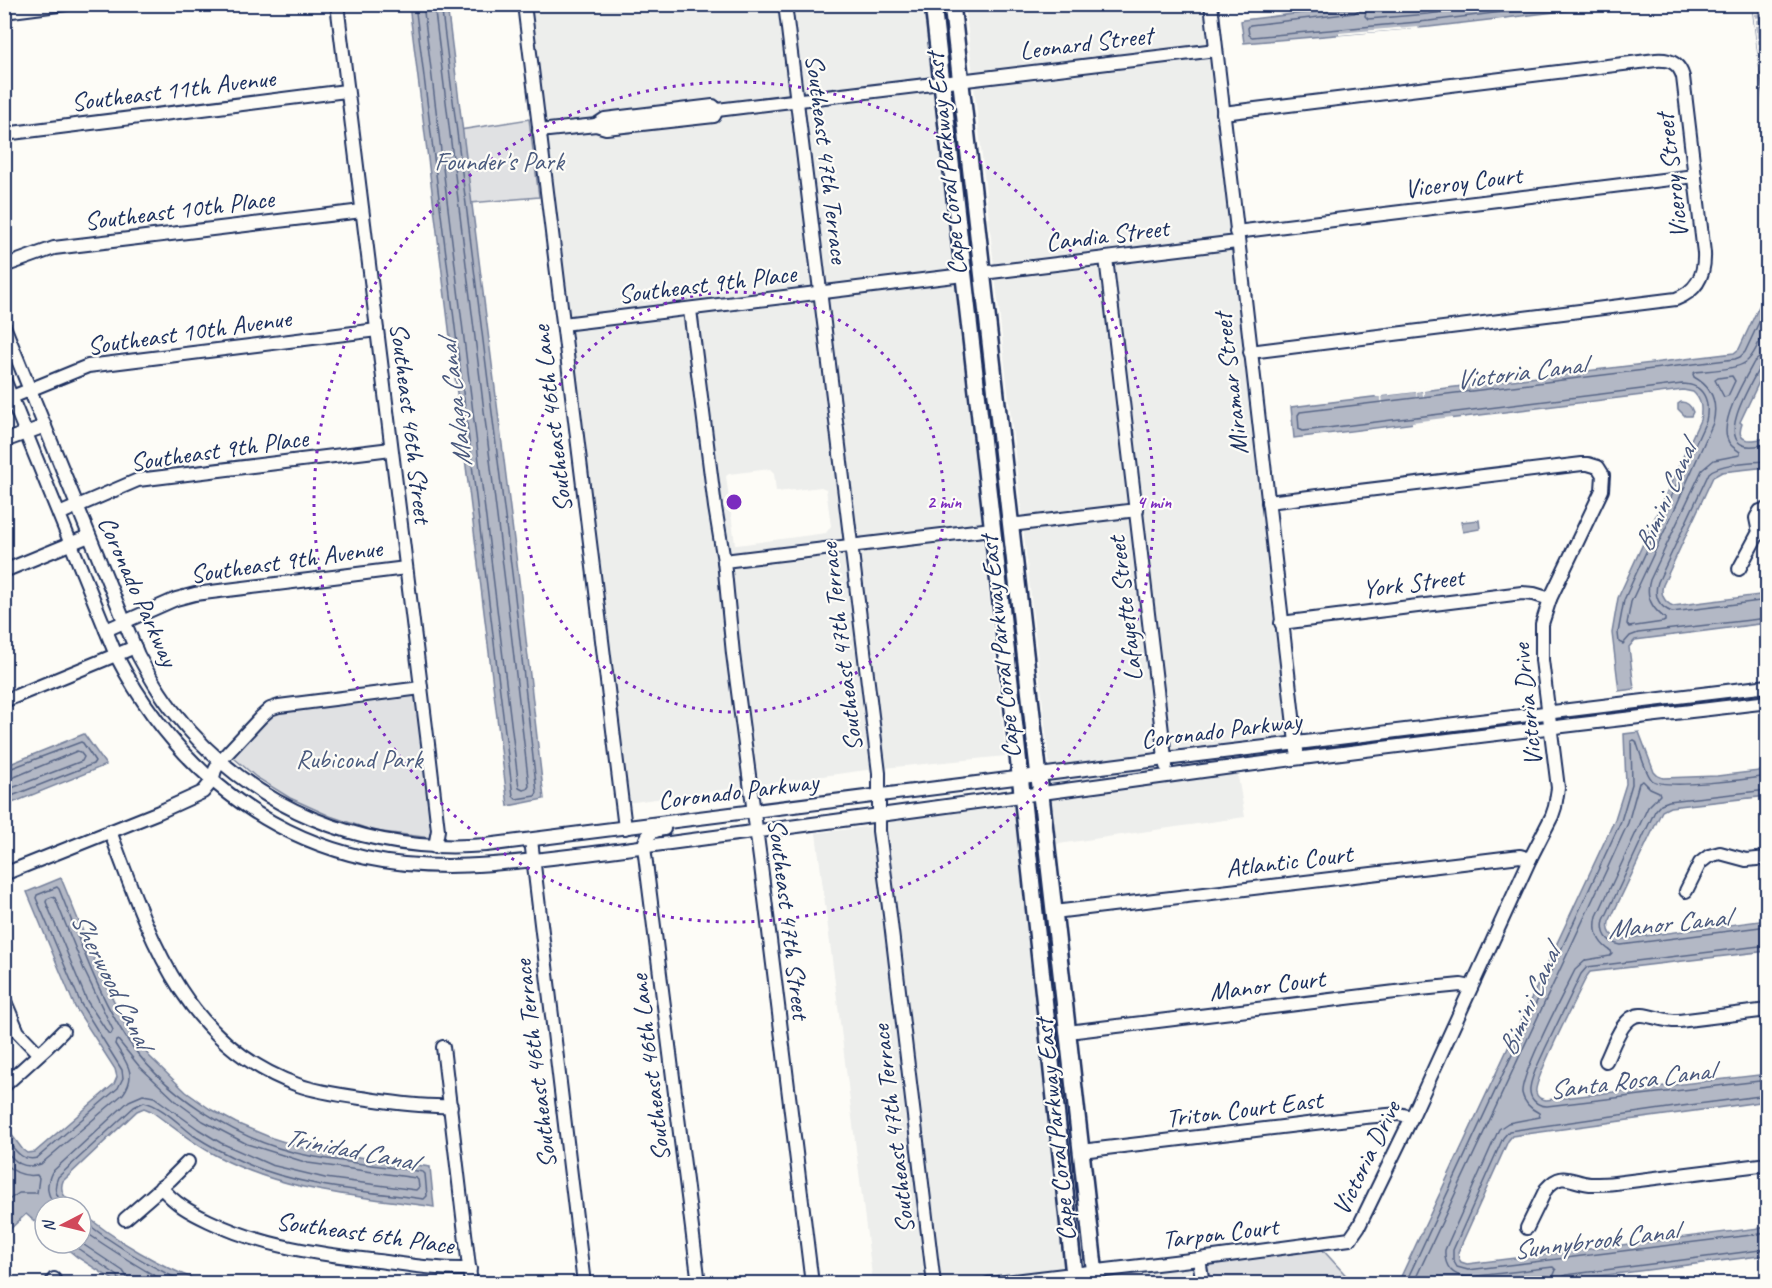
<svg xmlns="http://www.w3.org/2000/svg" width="1772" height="1288" viewBox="0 0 1772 1288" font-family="Caveat,sans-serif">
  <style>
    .built { fill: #edeeec; fill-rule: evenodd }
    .green { fill: #e0e1e3; stroke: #7e88a0; stroke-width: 1.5 }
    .water { fill: #b3b8c5; stroke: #76819c; stroke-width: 1.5 }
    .pier { fill: #fdfcf7 }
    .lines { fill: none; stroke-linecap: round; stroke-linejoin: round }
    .shore { stroke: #586687; stroke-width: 1.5 }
    .minor-casing { stroke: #1b2f5e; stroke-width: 16 }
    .major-casing { stroke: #1b2f5e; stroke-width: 20 }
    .minor { stroke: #fdfcf7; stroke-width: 12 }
    .major { stroke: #fdfcf7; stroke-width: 15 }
    .ring { fill: none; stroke: #7b2cbf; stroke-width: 3; stroke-dasharray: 3 6 }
    .labels { text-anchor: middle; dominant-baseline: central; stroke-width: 4.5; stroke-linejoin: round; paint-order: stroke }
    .street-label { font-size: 26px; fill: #1b2f5e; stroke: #fdfcf7 }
    .park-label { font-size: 26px; fill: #4c5c7f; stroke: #fdfcf7 }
    .water-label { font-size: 27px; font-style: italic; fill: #49587d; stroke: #fdfcf7 }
    .centre { fill: #7b2cbf; stroke: #fdfcf7; stroke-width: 3 }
    .ring-label { font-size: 18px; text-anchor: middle; font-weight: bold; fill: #7b2cbf; stroke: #fdfcf7; stroke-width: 4.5; stroke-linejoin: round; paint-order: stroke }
  </style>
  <rect width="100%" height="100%" fill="#fdfcf7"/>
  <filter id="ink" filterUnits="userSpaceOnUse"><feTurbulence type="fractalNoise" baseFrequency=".0167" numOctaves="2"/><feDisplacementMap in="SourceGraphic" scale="12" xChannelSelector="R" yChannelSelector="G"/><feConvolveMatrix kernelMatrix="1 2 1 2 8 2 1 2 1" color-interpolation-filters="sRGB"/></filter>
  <g filter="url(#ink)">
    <g class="built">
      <path d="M526 5H780L874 769 619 804ZM770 469 774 473 776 492 821 487 826 489 831 526 826 533 737 545 735 544 726 476 729 474Z"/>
      <path d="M790 5H925L970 410 1006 756 884 768Z"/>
      <path d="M965 5H1212L1301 739 1050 769Z"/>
      <path d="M1234 756 1236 762 1052 787 1051 778Z"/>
      <path d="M1237 771 1245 817 1052 845 1047 797Z"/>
      <path d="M1036 799 1042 847 1038 848 1085 1266 1091 1283H1080L1028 800Z"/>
      <path d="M1018 802 1070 1283H939L884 825 898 818Z"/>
      <path d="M874 826 885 915 929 1283H873L816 833Z"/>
      <path d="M1198 1254 1202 1283H1101L1099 1265Z"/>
    </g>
    <g class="green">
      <path d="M529 119 539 197 470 203 460 130Z"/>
      <path d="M416 688 432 838 374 831 330 816 290 798 256 777 228 753 270 709Z"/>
      <path d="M1320 1247 1353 1283H1208L1205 1262Z"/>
    </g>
    <g class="water">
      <path d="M1378 4 1614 5 1429 27 1244 43 1241 21 1243 20Z"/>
      <path d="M409 5H447L521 596 544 799 508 806Z"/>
      <path d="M1752 5H1767V138V129Z"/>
      <path d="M1767 289V365L1740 422 1742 424C1734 445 1755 440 1767 438V467L1722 472 1713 477 1663 585C1660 594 1664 602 1673 606L1767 594V623L1635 640 1629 647 1634 689 1619 691 1612 633 1618 598 1700 420C1702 409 1702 400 1693 392L1683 390 1294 438 1291 407 1734 353 1739 349Z"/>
      <path d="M1681 402C1687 402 1691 406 1693 412L1691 416H1685L1678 409V404Z"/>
      <path d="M1479 520 1480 529 1463 532 1461 522Z"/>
      <path d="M1639 732 1654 772 1658 776 1663 778 1717 776 1767 770V796L1670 807 1662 811 1609 922C1607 932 1612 938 1622 939L1767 920V951L1590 972 1587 976C1579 992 1533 1082 1536 1092 1537 1098 1541 1099 1546 1100L1767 1074V1101L1512 1136 1508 1141 1458 1252 1459 1259 1461 1262 1467 1264 1767 1227V1255L1543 1283H1398L1615 819 1626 784 1624 734Z"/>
      <path d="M84 734 106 765 5 806V766Z"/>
      <path d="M61 878 97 966 127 1028 149 1056 186 1092 210 1109 236 1123 272 1138 310 1150 430 1167 434 1207C360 1196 283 1192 215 1155 192 1143 172 1126 151 1111L144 1108 137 1111 63 1181C58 1193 68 1200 76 1207H45V1230L26 1214 5 1234V1126L23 1150 27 1153 35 1152 114 1084 117 1077 115 1069 75 1007 27 892Z"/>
      <path d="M81 1211C113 1240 164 1268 204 1283H118L77 1257 60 1243H81Z"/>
    </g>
    <g class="pier">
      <path d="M1752 5H1754L1755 10 1759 9V5H1761L1762 13 1755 14V18L1763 17 1764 19 1756 20V24L1764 23V25L1756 26 1758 38 1766 37V39L1758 40V44H1767V46L1759 49 1760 52H1767V53L1760 54 1761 64H1767V66H1761L1762 72 1760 73Z"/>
      <path d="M1418 26 1419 31 1413 32 1412 29 1339 35V33Z"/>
      <path d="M1429 388 1430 390 1424 391V399L1422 391 1417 392V400L1416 392 1382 396 1383 404H1381L1380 397H1376L1375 395Z"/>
      <path d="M1452 417V420L1437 422 1436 424 1412 425V422Z"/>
    </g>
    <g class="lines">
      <g class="shore">
        <path d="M415 4 513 796 516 799 535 796 537 793 515 597 441 4"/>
        <path d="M423 4 519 788 523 790 527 789 529 786 507 598 434 4"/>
        <path d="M1360 4 1359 10 1354 13 1250 25 1248 28 1249 35 1252 37 1429 21 1567 4"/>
        <path d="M1368 4 1365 16 1368 19 1428 14 1503 4"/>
        <path d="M1758 4 1768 86"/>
        <path d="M1768 303 1745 352 1740 357 1735 359 1300 412 1298 415 1299 429 1303 431 1682 384C1705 384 1710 402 1706 421L1624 600 1618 633 1619 642 1623 644 1630 636 1638 633 1768 618"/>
        <path d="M1768 320C1762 333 1757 353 1746 362 1736 370 1708 370 1695 372L1693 374 1694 377C1712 387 1718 403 1713 423L1677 504 1631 602 1627 624 1629 627 1663 622 1665 621V618C1651 608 1645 596 1650 580L1702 470 1714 460 1740 455V452C1734 448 1729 445 1727 438 1721 419 1744 380 1754 362L1759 358 1768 356"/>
        <path d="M1768 364H1763L1759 368C1751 384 1719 435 1743 445 1750 448 1760 445 1768 444"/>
        <path d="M1732 376 1735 381 1728 396 1724 397 1715 380 1718 378Z"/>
        <path d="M1768 461C1753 462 1719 463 1709 473L1658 582C1653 596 1659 607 1672 612L1768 600"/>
        <path d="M4 771 81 742 83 743 95 761 93 764 4 799"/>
        <path d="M4 779 12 778 77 751 80 752 84 757 82 761 4 791"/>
        <path d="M1768 790 1669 801 1661 804 1655 811 1604 920C1601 933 1607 943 1621 945L1768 926"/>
        <path d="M52 897 55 898 85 972 113 1030 111 1034 108 1033 87 1001 46 902 47 899Z"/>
        <path d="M1768 945 1587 967 1581 974C1569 999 1557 1024 1545 1049 1540 1061 1531 1076 1530 1088 1529 1099 1537 1106 1547 1106L1768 1080"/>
        <path d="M1768 1095 1682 1106 1509 1131 1503 1138 1453 1250V1260L1457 1267 1468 1270 1768 1233"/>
        <path d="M4 1136C14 1148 20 1162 37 1158L118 1088 123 1078 122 1070 81 1004 36 898 37 895 57 887 59 889C78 936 95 987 122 1031 159 1093 240 1143 310 1156 348 1163 386 1166 423 1172L425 1174 427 1196 424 1199C364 1191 301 1187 245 1163 227 1155 210 1146 193 1135 180 1125 160 1105 144 1102L134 1107 58 1177C52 1190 57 1198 67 1207"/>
        <path d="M4 1149C15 1162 23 1170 41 1164L123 1094C138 1074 126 1062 115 1044L116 1041 118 1040 139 1066 177 1102 203 1121 247 1144 308 1163 416 1178 418 1180 419 1187 416 1190 325 1178 271 1165 221 1143 198 1129 154 1097 143 1095 129 1101 52 1172C45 1186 47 1195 56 1207"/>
        <path d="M4 1163C14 1173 24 1177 37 1175L39 1178 37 1193H19L4 1203"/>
        <path d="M81 1219C114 1245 150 1267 189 1284"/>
        <path d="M81 1229C110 1249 139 1268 170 1284"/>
        <path d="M70 1243 118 1276 120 1284"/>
        <path d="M81 1243 123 1271 127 1277 128 1284"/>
        <path d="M1405 1284 1621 821 1632 784 1631 741 1634 740 1636 741C1640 751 1645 773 1652 780 1664 790 1749 779 1768 776"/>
        <path d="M1413 1284 1607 869 1628 823 1639 783 1643 781 1650 788 1659 792 1660 795 1648 807 1597 916C1593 932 1598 943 1611 951L1612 954 1610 956 1586 960 1575 970C1565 990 1520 1075 1522 1093 1524 1103 1531 1109 1539 1113L1540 1117 1508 1123 1499 1129 1445 1250C1444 1266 1452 1277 1469 1277L1553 1267 1556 1270 1553 1277 1552 1284"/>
        <path d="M1559 1284 1561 1278 1566 1275 1768 1249"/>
      </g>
      <g class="minor-casing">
        <g id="minor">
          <path d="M337 4 429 752 438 830 435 847"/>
          <path d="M524 4 625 828"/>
          <path d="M785 4 879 773V831L890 915 934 1284"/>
          <path d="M1211 4 1297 751"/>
          <path d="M4 12 66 4"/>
          <path d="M1223 113 1656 60C1670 59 1679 63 1683 77L1704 253C1705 275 1697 291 1676 299L1250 352"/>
          <path d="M596 125 605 119 713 106 717 110 1216 50"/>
          <path d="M539 131 596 125 606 128 714 116 717 110"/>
          <path d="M4 134 346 91"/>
          <path d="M1236 232 1695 176"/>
          <path d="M1106 258 1166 766"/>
          <path d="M4 266 54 248 362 211"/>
          <path d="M982 271 991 272 1237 242"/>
          <path d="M690 310 715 507 724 561 733 654 761 866 812 1284"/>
          <path d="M563 324 963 275"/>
          <path d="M4 326 138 655C149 675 160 695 175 713 250 809 365 855 486 845L1165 759 1768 686"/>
          <path d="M4 379 116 655C168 756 253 833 366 858 445 875 523 861 602 852 695 840 787 827 880 815 990 801 1100 785 1210 770 1396 745 1582 724 1768 702"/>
          <path d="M12 397 88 366 377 330"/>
          <path d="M4 441 45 426"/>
          <path d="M59 514 138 480 391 449"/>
          <path d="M1010 523 1019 524 1137 510"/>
          <path d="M1765 533 1758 528 1756 518 1760 511 1768 509"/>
          <path d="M724 561 992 529"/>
          <path d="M1739 569 1760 530"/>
          <path d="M4 571 89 536"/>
          <path d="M1281 623 1522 593 1534 594 1550 599"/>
          <path d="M106 630 176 599 195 594 406 568"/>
          <path d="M4 701 135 647"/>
          <path d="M664 829C653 830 645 835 644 847L699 1284"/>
          <path d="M110 831C149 935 183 1044 298 1085 318 1092 340 1095 361 1098 390 1102 421 1107 451 1106"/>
          <path d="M531 840 584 1284"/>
          <path d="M4 874 159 812 203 792 212 781 215 770 220 761 261 717 270 709 279 706 421 688"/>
          <path d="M1686 891 1700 863 1709 856 1720 853 1746 860 1768 858"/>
          <path d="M1054 912 1471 862 1520 856 1530 859"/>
          <path d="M4 999 18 1032 39 1054"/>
          <path d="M1068 1032 1420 989 1461 985 1471 987"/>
          <path d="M443 1047 471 1284"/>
          <path d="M1606 1061C1613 1047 1623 1013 1642 1015 1654 1016 1666 1022 1679 1021L1768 1010"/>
          <path d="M5 1085 47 1047 63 1031"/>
          <path d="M1081 1151 1365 1117 1399 1114 1412 1117"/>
          <path d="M161 1187C175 1204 190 1212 209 1221 263 1247 320 1254 378 1261 409 1265 439 1270 470 1269"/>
          <path d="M125 1219 170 1180 188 1162"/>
          <path d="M1527 1228 1546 1189C1563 1170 1570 1182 1590 1184 1598 1184 1607 1184 1615 1183L1768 1164"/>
          <path d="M1199 1259 1203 1284"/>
          <path d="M51 1284 54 1279"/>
          <path d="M988 1284 1199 1259 1350 1239 1359 1226 1412 1117 1530 859 1552 816 1555 807 1558 788 1542 660V624L1550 599 1602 490 1603 475 1598 467 1588 464H1582L1268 502"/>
        </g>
      </g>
      <g class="major-casing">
        <g id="major">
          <path d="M933 4 1011 691 1075 1284"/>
          <path d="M952 4 1096 1284"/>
        </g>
      </g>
      <use href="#minor" class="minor"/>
      <use href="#major" class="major"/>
    </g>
  </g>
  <g class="ring">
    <circle cx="734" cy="502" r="210"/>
    <circle cx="734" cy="502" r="420"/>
  </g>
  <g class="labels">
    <g class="street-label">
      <text transform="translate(1086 43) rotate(-7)">Leonard Street</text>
      <text transform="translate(173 90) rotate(-7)">Southeast 11th Avenue</text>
      <text transform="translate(827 159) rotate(83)">Southeast 47th Terrace</text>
      <text transform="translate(946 164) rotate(-96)">Cape Coral Parkway East</text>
      <text transform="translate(1672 176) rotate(-97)">Viceroy Street</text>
      <text transform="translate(1463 182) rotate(-7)">Viceroy Court</text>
      <text transform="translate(179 210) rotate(-7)">Southeast 10th Place</text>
      <text transform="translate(1107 235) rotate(-7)">Candia Street</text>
      <text transform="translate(707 284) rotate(-7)">Southeast 9th Place</text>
      <text transform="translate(189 332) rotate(-8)">Southeast 10th Avenue</text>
      <text transform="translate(1231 384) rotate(-97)">Miramar Street</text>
      <text transform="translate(552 419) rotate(-97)">Southeast 46th Lane</text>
      <text transform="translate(411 423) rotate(83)">Southeast 46th Street</text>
      <text transform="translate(219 450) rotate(-8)">Southeast 9th Place</text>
      <text transform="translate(286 561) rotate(-8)">Southeast 9th Avenue</text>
      <text transform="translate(1413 583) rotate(-7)">York Street</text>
      <text transform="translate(138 591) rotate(66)">Coronado Parkway</text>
      <text transform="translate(1125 609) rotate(-97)">Lafayette Street</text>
      <text transform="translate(841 647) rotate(-97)">Southeast 47th Terrace</text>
      <text transform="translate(1000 647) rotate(-96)">Cape Coral Parkway East</text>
      <text transform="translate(1527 705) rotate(-96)">Victoria Drive</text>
      <text transform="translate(1221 730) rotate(-7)">Coronado Parkway</text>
      <text transform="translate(738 791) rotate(-7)">Coronado Parkway</text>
      <text transform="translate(1289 861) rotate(-7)">Atlantic Court</text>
      <text transform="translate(789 919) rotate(83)">Southeast 47th Street</text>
      <text transform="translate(1267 985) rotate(-7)">Manor Court</text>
      <text transform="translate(535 1064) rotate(-97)">Southeast 46th Terrace</text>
      <text transform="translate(650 1068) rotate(-97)">Southeast 46th Lane</text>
      <text transform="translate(1244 1109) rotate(-7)">Triton Court East</text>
      <text transform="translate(893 1129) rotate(-97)">Southeast 47th Terrace</text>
      <text transform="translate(1055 1130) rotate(-96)">Cape Coral Parkway East</text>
      <text transform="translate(1366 1158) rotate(-64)">Victoria Drive</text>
      <text transform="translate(365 1233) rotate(8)">Southeast 6th Place</text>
      <text transform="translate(1220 1233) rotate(-7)">Tarpon Court</text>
    </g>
    <g class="park-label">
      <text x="499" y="161">Founder's Park</text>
      <text x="359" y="759">Rubicond Park</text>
    </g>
    <g class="water-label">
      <text transform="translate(1520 372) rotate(-7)">Victoria Canal</text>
      <text transform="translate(455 404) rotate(-97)">Malaga Canal</text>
      <text transform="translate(1665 497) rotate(-66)">Bimini Canal</text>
      <text transform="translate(1668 923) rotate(-6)">Manor Canal</text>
      <text transform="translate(112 980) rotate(63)">Sherwood Canal</text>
      <text transform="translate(1529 1001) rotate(-66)">Bimini Canal</text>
      <text transform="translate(1631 1080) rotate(-7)">Santa Rosa Canal</text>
      <text transform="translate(350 1149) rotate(11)">Trinidad Canal</text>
      <text transform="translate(1595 1240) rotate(-7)">Sunnybrook Canal</text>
    </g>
  </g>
  <circle cx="734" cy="502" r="9" class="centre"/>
  <g class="ring-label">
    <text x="944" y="508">2 min</text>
    <text x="1154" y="508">4 min</text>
  </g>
  <rect width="1772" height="1288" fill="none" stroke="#fdfcf7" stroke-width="24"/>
  <rect x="12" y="12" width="1748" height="1264" fill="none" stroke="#1b2f5e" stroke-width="2" filter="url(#ink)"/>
  <g transform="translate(63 1225) rotate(263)"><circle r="28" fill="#fdfcf7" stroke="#a3aaba" stroke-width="1.5"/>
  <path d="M0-4.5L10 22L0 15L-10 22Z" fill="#d1495b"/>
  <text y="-9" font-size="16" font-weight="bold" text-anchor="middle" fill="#1b2f5e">N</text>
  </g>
</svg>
